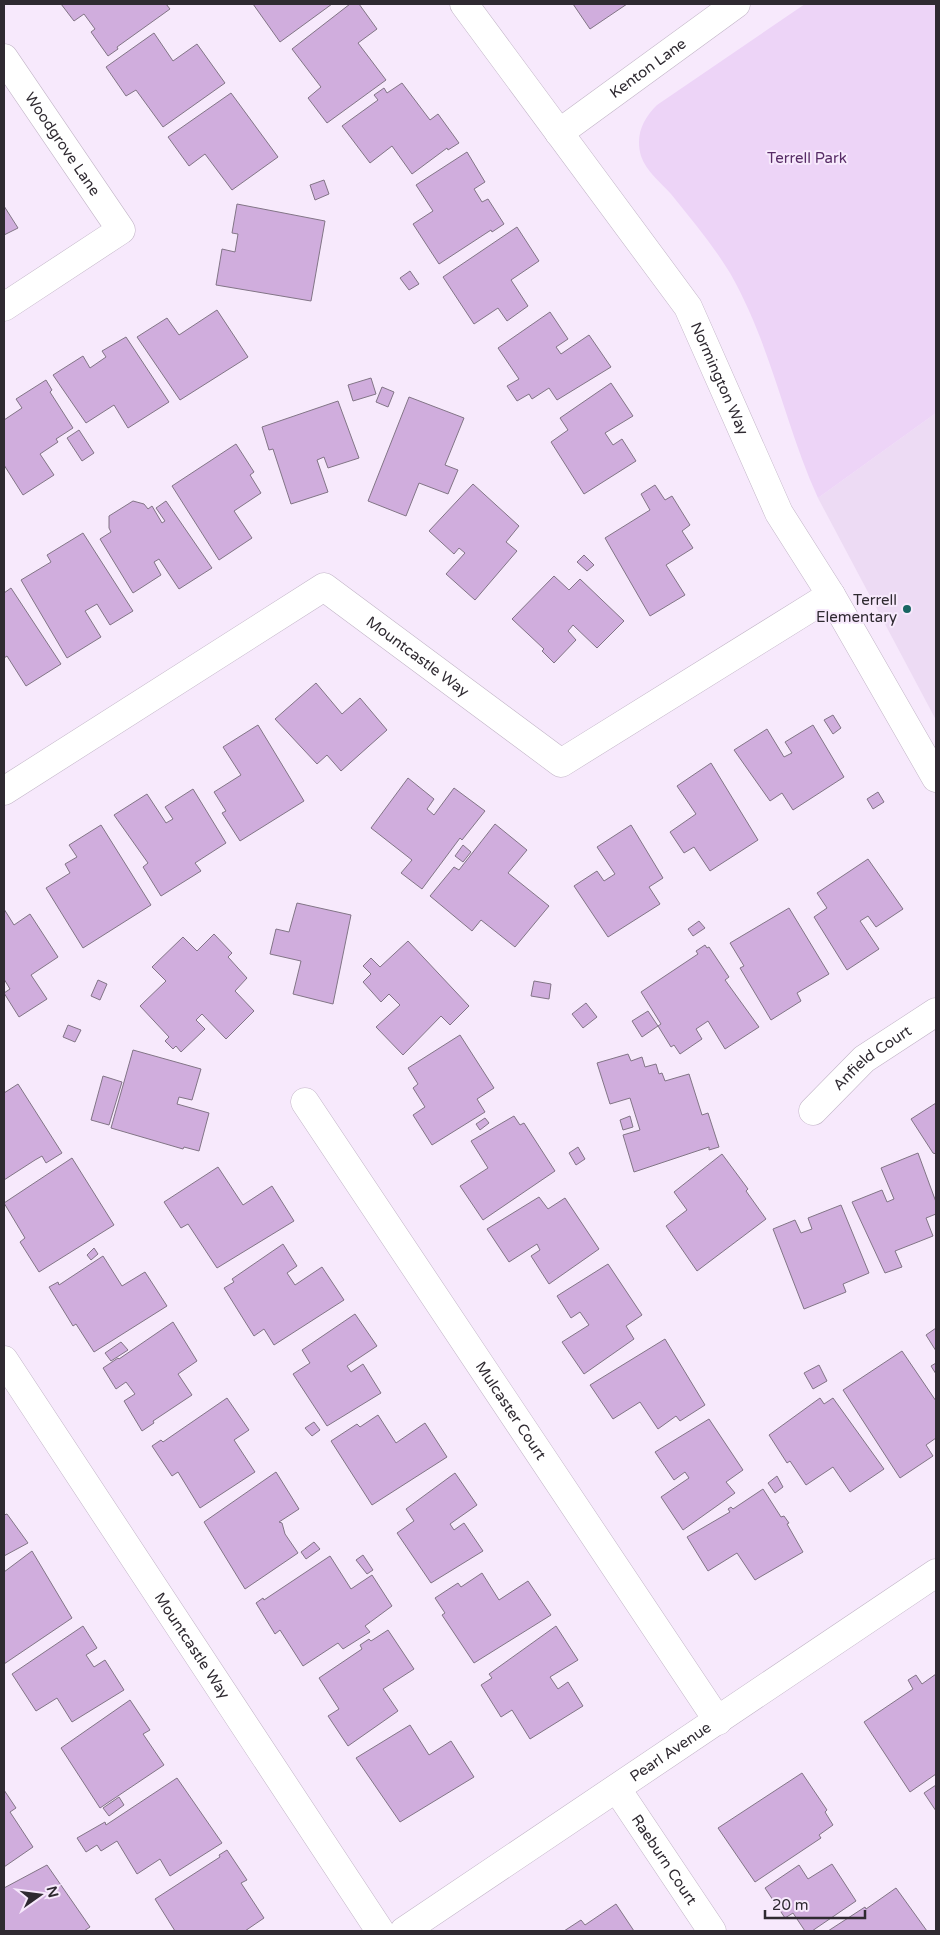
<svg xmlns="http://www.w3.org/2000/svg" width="940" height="1935" viewBox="0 0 940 1935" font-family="'Varela Round',sans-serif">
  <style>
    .built { fill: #eddbf4 }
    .green { fill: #edd4f7 }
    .building { fill: #d0addd; stroke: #827586 }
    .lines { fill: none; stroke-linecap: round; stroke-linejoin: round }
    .street-casing { stroke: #c2b5c7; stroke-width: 29 }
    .secondary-casing { stroke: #c2b5c7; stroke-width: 29 }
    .street { stroke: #fff; stroke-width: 28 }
    .secondary { stroke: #fff; stroke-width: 28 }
    .poi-dot { fill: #186562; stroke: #f7e9fc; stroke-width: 2 }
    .labels { text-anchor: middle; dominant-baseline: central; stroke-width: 4; stroke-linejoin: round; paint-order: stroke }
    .street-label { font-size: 15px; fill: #2f2a31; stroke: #f7e9fc }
    .park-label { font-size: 15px; fill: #572c66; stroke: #f7e9fc }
    .poi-label { font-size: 15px; fill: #2f2a31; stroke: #f7e9fc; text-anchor: end }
  </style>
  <rect width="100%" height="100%" fill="#f7e9fc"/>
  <path class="built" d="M936 413V720L818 498Z"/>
  <path class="green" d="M805 4H936V413L818 498C784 423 772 347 730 273 713 245 692 220 671 194 661 183 646 171 641 156 635 135 643 119 657 105Z"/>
  <g class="building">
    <path d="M61 4H166L170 9 117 47 118 49 108 56 91 32 95 29 84 14 74 21Z"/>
    <path d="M253 4H336H332L280 42Z"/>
    <path d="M350 4H359L377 29 358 43 386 80 327 123 308 98 321 87 292 49Z"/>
    <path d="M573 4H627L590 29Z"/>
    <path d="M154 33 173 61 197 44 225 83 163 127 136 90 126 96 106 67Z"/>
    <path d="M402 83 430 120 438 114 459 143 448 150 447 148 412 174 392 146 370 163 342 126 378 100 374 95 384 88 387 93Z"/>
    <path d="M231 93 278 157 232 190 205 154 189 166 168 137Z"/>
    <path d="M467 152 485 182 474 189 482 202 488 199 504 224 492 232 491 230 439 264 413 224 433 211 416 185Z"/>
    <path d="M324 180 329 194 315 200 310 185Z"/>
    <path d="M237 204 325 221 311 301 216 285 222 249 235 252 238 234 232 233Z"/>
    <path d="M4 206 18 228 4 235Z"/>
    <path d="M517 227 539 261 511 280 528 306 507 321 498 308 474 324 443 277Z"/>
    <path d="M410 271 419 284 409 290 400 278Z"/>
    <path d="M217 310 248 357 180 400 137 337 167 318 179 335Z"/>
    <path d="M550 312 568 339 556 347 561 354 589 335 611 367 557 400 549 388 532 399 529 394 517 401 507 386 519 379 498 348Z"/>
    <path d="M126 337 169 402 128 428 114 405 86 423 53 375 83 356 90 368 106 357 102 351Z"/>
    <path d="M371 378 376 394 353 401 348 385Z"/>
    <path d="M46 380 52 390 50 392 73 428 56 439 58 442 40 454 54 475 23 495 4 465V420L22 408 16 399Z"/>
    <path d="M611 383 633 416 605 433 613 445 622 439 636 461 584 494 551 442 568 430 560 418Z"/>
    <path d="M382 387 394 392 388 407 376 402Z"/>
    <path d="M409 397 464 418 445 465 458 470 448 494 419 483 406 516 368 501Z"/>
    <path d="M338 401 359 458 328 468 324 457 317 460 328 492 291 504 273 449 269 450 262 427Z"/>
    <path d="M79 430 94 453 82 461 67 438Z"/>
    <path d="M236 444 254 472 250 475 261 493 234 511 252 538 219 560 172 486Z"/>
    <path d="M473 484 519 526 506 542 517 551 475 600 446 574 465 553 459 548 454 554 429 531Z"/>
    <path d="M655 485 665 500 672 496 690 525 682 531 693 548 666 565 685 595 650 616 605 538 650 510 641 494Z"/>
    <path d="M133 501 144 504 148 509 152 506 162 523 165 521 156 508 166 501 212 568 179 589 159 559 154 562 161 575 133 593 100 539 111 532 109 528V516Z"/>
    <path d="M83 533 133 611 110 625 97 604 85 611 101 637 67 658 21 580 51 562 47 555Z"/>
    <path d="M584 555 594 565 587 571 577 562Z"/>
    <path d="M554 576 569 590 580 579 624 621 597 648 573 625 568 631 576 640 554 663 542 651 544 649 512 619Z"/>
    <path d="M11 588 61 664 26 686 7 656 4 658V593Z"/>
    <path d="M316 683 342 714 360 698 387 730 341 771 327 755 317 764 275 719Z"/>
    <path d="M833 715 841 728 833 734 824 720Z"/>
    <path d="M258 725 304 801 240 841 222 813 226 811 214 792 241 775 223 747Z"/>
    <path d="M813 725 844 777 793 810 782 793 770 801 734 750 767 729 784 757 792 753 785 742Z"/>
    <path d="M711 763 758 840 710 871 694 847 684 853 670 832 696 814 677 786Z"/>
    <path d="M408 778 434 799 427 809 434 815 454 788 485 811 462 840 460 838 422 889 401 873 412 860 371 828Z"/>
    <path d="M193 789 226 843 195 863 201 871 161 896 143 867 148 863 114 815 147 794 166 823 173 819 165 807Z"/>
    <path d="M878 792 884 802 873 809 867 799Z"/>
    <path d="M495 824 527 850 508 873 549 906 515 947 481 920 472 931 430 896 454 867 459 870Z"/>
    <path d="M101 825 151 905 83 948 46 888 70 873 65 864 77 857 69 845Z"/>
    <path d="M631 825 663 878 649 887 660 904 608 937 574 886 597 871 604 881 615 874 597 847Z"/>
    <path d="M463 845 471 852 463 862 455 856Z"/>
    <path d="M868 859 903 909 876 927 868 916 860 921 879 949 847 970 814 917 827 908 817 893Z"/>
    <path d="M297 903 351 915 333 1004 293 994 301 961 270 954 276 929 289 932Z"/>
    <path d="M789 908 829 974 797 993 801 1001 771 1020 740 968 744 966 730 943Z"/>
    <path d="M4 909 14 925 30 914 58 957 31 975 47 999 19 1017 4 993 10 989 4 979Z"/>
    <path d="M699 921 705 928 693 936 688 929Z"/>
    <path d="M214 934 232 953 228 957 247 978 235 991 254 1011 226 1039 202 1014 196 1020 205 1029 181 1052 176 1046 173 1049 165 1041 169 1037 140 1006 166 981 152 967 183 937 197 951Z"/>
    <path d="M408 941 469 1006 450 1025 441 1016 403 1055 376 1027 400 1005 389 994 381 1002 363 982 371 974 363 966 371 958 380 967Z"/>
    <path d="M705 945 707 948 709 947 729 977 725 980 759 1027 725 1049 708 1021 696 1029 702 1039 680 1054 674 1045 671 1047 658 1026 661 1024 641 992 698 954 696 951Z"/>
    <path d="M98 980 107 984 100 1000 91 996Z"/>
    <path d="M534 981 551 984 549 999 531 996Z"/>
    <path d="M586 1003 597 1017 583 1028 572 1014Z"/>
    <path d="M648 1011 658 1026 642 1037 632 1021Z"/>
    <path d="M68 1025 81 1030 75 1042 63 1037Z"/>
    <path d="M460 1035 494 1088 477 1099 485 1112 432 1145 413 1115 425 1107 413 1088 418 1084 408 1068Z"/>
    <path d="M133 1050 201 1069 192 1100 179 1097 177 1104 209 1113 199 1151 184 1147 183 1149 111 1128Z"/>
    <path d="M628 1054 631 1061 642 1057 645 1067 656 1064 659 1074 662 1073 665 1081 689 1074 702 1115 708 1113 719 1147 709 1150V1147L634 1172 623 1135 640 1130 630 1098 610 1104 597 1063Z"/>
    <path d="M103 1076 122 1082 109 1125 91 1120Z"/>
    <path d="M18 1084 62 1153 46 1163 42 1156 35 1160 4 1180V1093Z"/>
    <path d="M936 1103V1154L933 1153 911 1119Z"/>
    <path d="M514 1116 520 1125 524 1123 555 1171 483 1220 460 1186 488 1168 471 1141Z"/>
    <path d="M630 1116 633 1127 623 1130 620 1120Z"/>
    <path d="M485 1118 489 1123 480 1130 476 1124Z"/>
    <path d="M578 1147 585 1159 576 1165 569 1153Z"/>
    <path d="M918 1153 936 1202V1214L926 1218 933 1236 895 1251 902 1267 885 1273 852 1202 882 1190 887 1202 894 1199 881 1168Z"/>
    <path d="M722 1154 748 1189 746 1191 766 1219 697 1271 666 1226 687 1210 674 1192Z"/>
    <path d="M72 1158 114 1225 39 1272 20 1242 25 1238 4 1203Z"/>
    <path d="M218 1167 243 1205 272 1186 294 1221 217 1268 188 1224 181 1228 164 1202Z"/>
    <path d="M539 1197 548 1209 565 1198 599 1249 549 1284 531 1256 540 1250 537 1244 509 1262 487 1229Z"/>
    <path d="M841 1205 869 1273 843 1284 846 1292 804 1309 773 1229 795 1220 801 1233 812 1229 808 1218Z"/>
    <path d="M283 1244 297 1266 287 1273 295 1285 322 1267 344 1300 274 1345 264 1329 254 1336 224 1288 234 1282 232 1279Z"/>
    <path d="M94 1248 98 1254 91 1260 87 1255Z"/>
    <path d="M103 1256 122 1286 145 1272 167 1306 94 1352 76 1324 73 1326 49 1287 58 1282 59 1285Z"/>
    <path d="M608 1264 642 1315 626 1326 634 1339 584 1374 562 1342 589 1325 580 1312 571 1318 557 1296Z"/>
    <path d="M355 1314 377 1346 347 1366 351 1372 363 1364 381 1393 327 1426 293 1374 310 1363 302 1350Z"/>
    <path d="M173 1322 197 1361 178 1374 192 1395 153 1421 154 1423 142 1431 124 1401 135 1394 126 1382 116 1389 103 1368 118 1358 119 1359Z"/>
    <path d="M936 1328V1351L926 1335Z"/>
    <path d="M665 1339 705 1405 680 1421 676 1416 658 1429 640 1402 613 1419 590 1385Z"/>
    <path d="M121 1342 128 1350 111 1361 105 1353Z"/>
    <path d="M902 1351 936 1401V1438L926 1445 933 1456 900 1478 843 1390Z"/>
    <path d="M936 1363V1374L931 1366Z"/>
    <path d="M819 1365 827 1381 813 1389 804 1373Z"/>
    <path d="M227 1398 249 1430 234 1440 255 1472 200 1508 178 1472 172 1476 152 1446 161 1440 163 1442Z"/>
    <path d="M820 1398 824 1404 833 1398 884 1469 850 1492 833 1467 806 1485 790 1461 787 1463 769 1435Z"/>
    <path d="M378 1415 396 1443 425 1423 447 1457 372 1505 331 1441 357 1424 360 1427Z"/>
    <path d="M709 1419 743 1470 726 1482 735 1493 683 1530 661 1497 689 1478 685 1472 674 1480 655 1452Z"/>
    <path d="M314 1422 320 1430 312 1436 305 1428Z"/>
    <path d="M276 1472 299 1509 279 1522 282 1523 285 1534 298 1553 245 1589 204 1522Z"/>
    <path d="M455 1473 477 1505 450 1524 454 1530 464 1523 483 1551 431 1583 397 1533 414 1521 406 1509Z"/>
    <path d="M777 1476 783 1487 775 1493 768 1483Z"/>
    <path d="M763 1489 781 1517 784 1516 789 1523 787 1524 803 1552 755 1580 737 1553 708 1571 687 1537 730 1512 728 1509 731 1507 733 1509Z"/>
    <path d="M7 1514 28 1543 4 1556V1515Z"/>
    <path d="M314 1542 320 1549 306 1559 301 1552Z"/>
    <path d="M32 1551 72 1618 4 1664V1572Z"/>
    <path d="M363 1555 373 1570 367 1574 356 1560Z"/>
    <path d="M330 1556 351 1589 372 1575 392 1606 365 1626 370 1632 343 1649 338 1643 303 1666 280 1630 275 1634 256 1603 263 1598 264 1600Z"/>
    <path d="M482 1573 499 1600 528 1581 551 1615 474 1663 442 1615 445 1613 435 1598 458 1583 461 1587Z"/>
    <path d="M83 1626 97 1648 86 1655 94 1667 105 1660 124 1690 72 1722 57 1698 36 1711 12 1674Z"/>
    <path d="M556 1626 578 1660 550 1677 558 1689 568 1682 583 1706 530 1739 512 1710 501 1717 481 1685 492 1678 489 1674Z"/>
    <path d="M388 1630 414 1669 383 1689 398 1711 348 1746 328 1716 339 1709 319 1678 362 1649 360 1645 369 1639 371 1641Z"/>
    <path d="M936 1674V1774L910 1792 864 1722 913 1689 908 1680 916 1675 922 1684Z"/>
    <path d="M130 1700 150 1730 143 1734 164 1765 100 1808 61 1748Z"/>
    <path d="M410 1725 429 1755 451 1741 474 1777 400 1822 356 1758Z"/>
    <path d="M802 1773 827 1810 825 1812 833 1825 819 1835 821 1838 755 1882 718 1828Z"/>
    <path d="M177 1778 222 1843 170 1876 160 1859 137 1874 117 1841 101 1851 97 1845 86 1852 77 1838 105 1822 106 1825Z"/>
    <path d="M936 1785V1811L924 1793Z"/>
    <path d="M4 1790 16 1808 10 1812 33 1847 4 1867Z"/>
    <path d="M119 1797 124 1805 109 1816 103 1808Z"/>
    <path d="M227 1850 247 1880 241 1883 264 1918 245 1931H175L155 1899 220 1857 219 1855Z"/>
    <path d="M832 1864 856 1901 812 1931H805L793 1913 785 1918 765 1888 799 1865 808 1879Z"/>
    <path d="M47 1865 90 1927 84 1931H4V1888Z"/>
    <path d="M896 1888 927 1931H828L865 1907 866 1909Z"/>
    <path d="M616 1904 634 1931H564L581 1920 585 1925Z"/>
  </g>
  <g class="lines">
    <g class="street-casing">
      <g id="street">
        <path id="s1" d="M464 4 688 307 779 513 831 595 936 778"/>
        <path id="s2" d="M4 58 121 230 4 307"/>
        <path id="s3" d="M559 133 736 4"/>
        <path id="s4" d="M4 791 324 587 561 763 831 595"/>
        <path id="s5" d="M305 1102 718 1721"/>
        <path id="s6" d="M813 1111 864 1059 936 1012"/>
        <path id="s7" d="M4 1360 380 1931"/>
        <path id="s8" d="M617 1789 712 1931"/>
      </g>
    </g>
    <g class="secondary-casing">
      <g id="secondary">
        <path id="s9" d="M404 1931 936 1573"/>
      </g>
    </g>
    <use href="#street" class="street"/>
    <use href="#secondary" class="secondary"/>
  </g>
  <circle class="poi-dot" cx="907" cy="609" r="5"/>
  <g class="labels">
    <g class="street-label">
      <text stroke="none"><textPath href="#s3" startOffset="110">Kenton Lane</textPath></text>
      <text stroke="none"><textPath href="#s2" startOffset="104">Woodgrove Lane</textPath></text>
      <text stroke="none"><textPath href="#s1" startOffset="455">Normington Way</textPath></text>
      <text stroke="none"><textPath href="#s4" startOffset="496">Mountcastle Way</textPath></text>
      <text stroke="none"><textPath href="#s6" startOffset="80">Anfield Court</textPath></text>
      <text stroke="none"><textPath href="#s5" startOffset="371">Mulcaster Court</textPath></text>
      <text stroke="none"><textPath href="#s7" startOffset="342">Mountcastle Way</textPath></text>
      <text stroke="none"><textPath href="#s9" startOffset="321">Pearl Avenue</textPath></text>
      <text stroke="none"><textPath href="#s8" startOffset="85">Raeburn Court</textPath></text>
    </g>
    <g class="park-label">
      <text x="807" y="158">Terrell Park</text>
    </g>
    <g class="poi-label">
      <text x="897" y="600">Terrell<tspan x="897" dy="17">Elementary</tspan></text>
    </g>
  </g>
  <rect width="940" height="1935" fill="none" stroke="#2f2a31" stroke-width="10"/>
  <g transform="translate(40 1895) rotate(76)" stroke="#f7e9fc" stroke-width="4" paint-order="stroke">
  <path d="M0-4L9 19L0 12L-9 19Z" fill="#2f2a31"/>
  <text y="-8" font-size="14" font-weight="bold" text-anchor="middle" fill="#2f2a31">N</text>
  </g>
  <path d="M765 1910v8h100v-8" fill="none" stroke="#2f2a31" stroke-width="2.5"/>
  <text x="772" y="1910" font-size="15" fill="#2f2a31" stroke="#f7e9fc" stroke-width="4" paint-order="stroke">20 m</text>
</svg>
